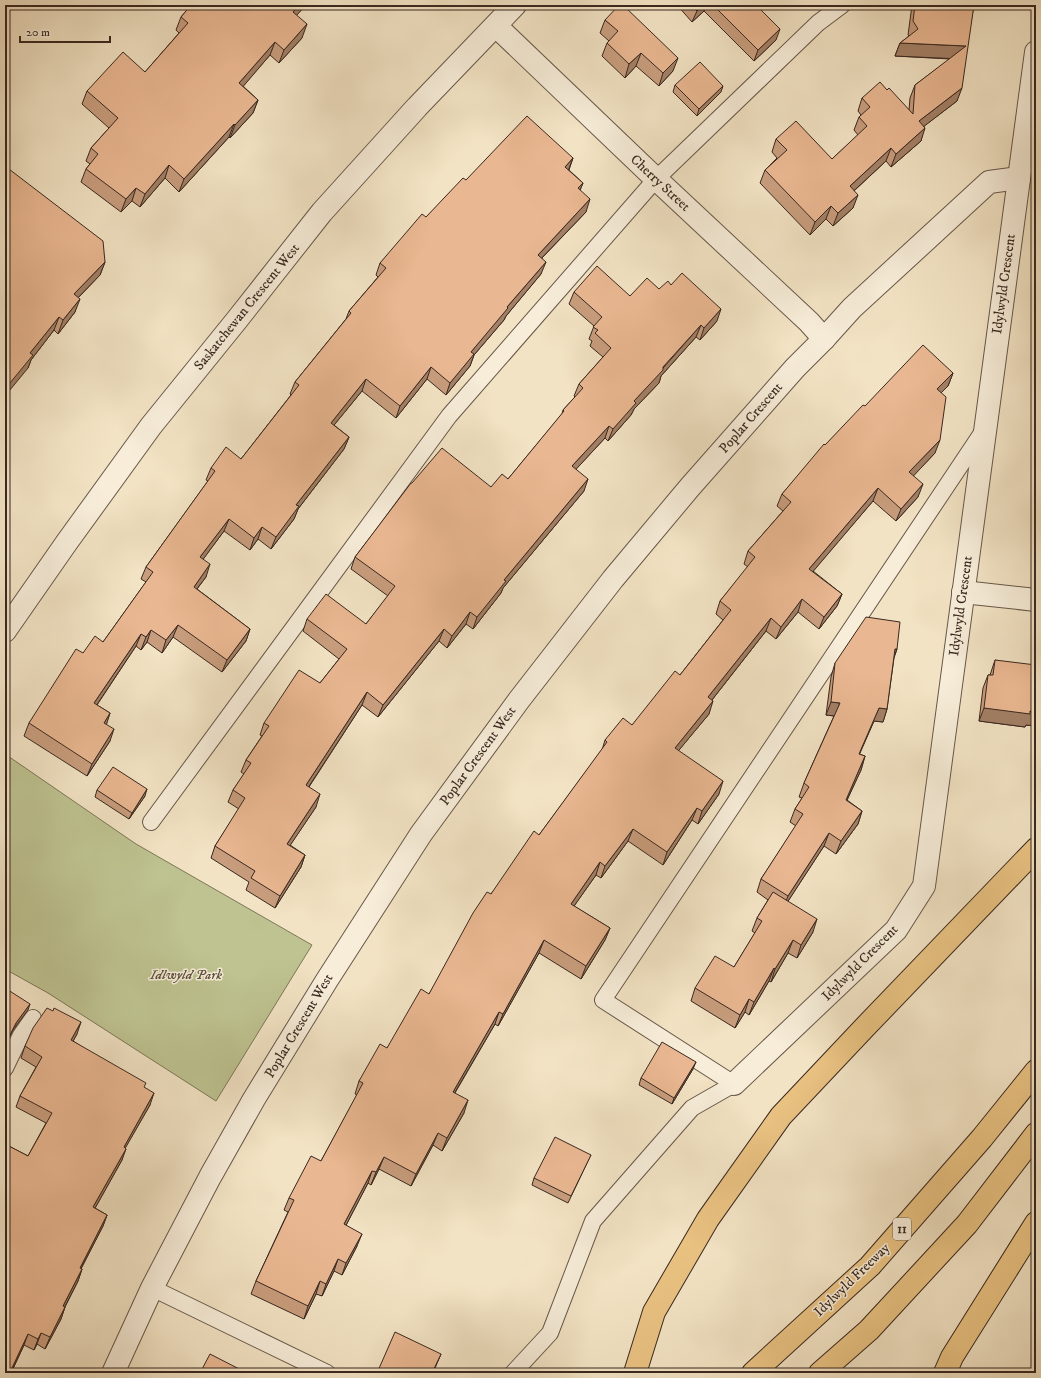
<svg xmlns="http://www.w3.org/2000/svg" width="1041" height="1378" viewBox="0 0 1041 1378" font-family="'IM FELL DW Pica',serif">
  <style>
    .green { fill: #bec391; stroke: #7c7658 }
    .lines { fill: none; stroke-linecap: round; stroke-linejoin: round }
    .service-casing { stroke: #675749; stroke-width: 18 }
    .minor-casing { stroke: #675749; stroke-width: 24 }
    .motorway-casing { stroke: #392820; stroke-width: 24 }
    .service { stroke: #f7edd9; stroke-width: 16 }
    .minor { stroke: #f7edd9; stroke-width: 22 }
    .motorway { stroke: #e9c282; stroke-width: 22 }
    .wall { fill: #c89d7d; stroke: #392820 }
    .shaded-wall { fill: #a38066; stroke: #392820 }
    .building { fill: #e9b791; stroke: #392820 }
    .labels { text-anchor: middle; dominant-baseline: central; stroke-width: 3; stroke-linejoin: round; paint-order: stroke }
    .shield { fill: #f7edd9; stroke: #726358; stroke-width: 1 }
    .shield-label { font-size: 13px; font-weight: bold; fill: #392820 }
    .street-label { font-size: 14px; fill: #392820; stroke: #f7edd9 }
    .park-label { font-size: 14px; font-style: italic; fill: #5a4f3c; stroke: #f7edd9 }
  </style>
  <rect width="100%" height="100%" fill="#f2e3c4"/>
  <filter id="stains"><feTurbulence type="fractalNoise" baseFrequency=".005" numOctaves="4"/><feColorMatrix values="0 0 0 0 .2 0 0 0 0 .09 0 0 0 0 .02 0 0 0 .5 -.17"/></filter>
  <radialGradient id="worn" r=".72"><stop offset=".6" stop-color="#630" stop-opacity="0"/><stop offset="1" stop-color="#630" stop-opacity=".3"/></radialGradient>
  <path class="green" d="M5 754 136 844 312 945 216 1101 48 993 5 969Z"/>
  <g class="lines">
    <g class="service-casing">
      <g id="service">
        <path d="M151 822 449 416 656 179 818 23 842 5"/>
        <path d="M5 1068 21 1035 33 1018"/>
        <path d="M152 1288 327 1373"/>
        <path d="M513 1373 550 1333 593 1221 692 1108 734 1084 603 1000 984 430"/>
      </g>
    </g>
    <g class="minor-casing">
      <g id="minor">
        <path d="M496 26 656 179 809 322 824 339"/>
        <path d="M963 592 1036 600"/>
        <path d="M5 631 67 542 151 426 236 321 322 212 417 107 515 5"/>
        <path d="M734 1084 896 930 924 886 1036 52"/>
        <path d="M113 1373 152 1288 210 1177 254 1099 327 980 421 834 519 700 613 579 690 487 795 368 824 339 852 308 989 182 1019 178"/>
      </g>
    </g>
    <g class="motorway-casing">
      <g id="motorway">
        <path d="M635 1373 654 1312 708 1219 781 1116 865 1027 1036 849"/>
        <path d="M753 1373 870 1266 982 1138 1036 1071"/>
        <path d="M820 1373 869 1330 967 1224 1036 1134"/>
        <path d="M945 1373 952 1357 1036 1223"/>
      </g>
    </g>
    <use href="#service" class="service"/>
    <use href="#minor" class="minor"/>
    <use href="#motorway" class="motorway"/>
  </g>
  <g class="wall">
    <path d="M191 5H306L296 15 302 38 279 63 270 55 243 86 258 100 253 113 230 138 229 137 179 192 165 178 140 207 132 201 121 212 81 182 86 169 90 164 86 161 91 148 109 128 82 104 87 91 145 72 179 33 176 30 181 17Z"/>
    <path d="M677 5H756L776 40 754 61 704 11 692 22Z"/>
    <path d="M912 5H974L957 101 924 126 921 141 891 167 886 161 854 191 853 208 833 226 826 219 810 235 760 183 765 170 777 158 772 152 776 139 832 159 858 135 854 130 859 117 861 115 858 111 862 98 887 90 909 110 910 98 915 85 950 59 895 56 900 43 909 36 908 35Z"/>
    <path d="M605 20 673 71 659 86 636 66 625 78 602 56 607 43 609 41 600 33Z"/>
    <path d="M675 85 721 92 697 116 673 92Z"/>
    <path d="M573 158 569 170 583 183 580 190 586 212 542 258 541 274 506 316 504 320 474 355 470 366 446 395 427 379 396 418 362 391 334 425 349 437 344 449 298 509 294 519 271 549 258 539 250 550 224 531 203 559 206 577 197 589 250 629 246 641 222 672 173 637 162 653 147 642 141 650 136 646 97 705 110 713 106 724 110 741 87 776 24 736 29 723 83 653 103 642 146 582 141 579 146 567 208 481 206 480 211 468 241 459 291 395 290 394 295 382 346 319 349 311 378 277 376 275 380 263 426 217 466 180Z"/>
    <path d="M5 166 105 262 100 275 78 298 75 312 58 334 54 330 31 360 28 368Z"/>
    <path d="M671 285 717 321 700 340 696 337 661 376 659 383 634 409 631 415 608 441 605 438 576 469 584 491 503 588 501 593 473 629 466 624 447 648 439 641 378 717 362 705 309 787 316 807 290 845 305 855 301 867 275 908 246 890 249 882 211 858 215 846 239 809 228 802 233 790 244 774 241 772 246 760 262 736 260 735 264 723 320 683 339 659 303 631 307 619 366 624 388 596 351 569 355 557 412 483 491 487 508 479 562 414 563 410 575 397 574 396 579 384 603 357 590 346 592 341 589 339 594 326 569 304 574 292 630 296 659 289Z"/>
    <path d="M953 373 948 386 941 392 935 453 913 476 918 497 896 521 873 501 813 571 842 594 837 606 819 629 798 612 776 639 766 631 712 700 709 714 678 751 719 794 698 824 692 820 663 865 628 841 601 878 596 875 574 906 610 928 605 940 581 979 539 953 498 1026 495 1024 455 1093 464 1113 442 1151 433 1145 411 1186 379 1169 371 1185 368 1183 346 1225 357 1246 342 1275 334 1271 322 1296 316 1294 304 1319 251 1294 256 1281 288 1212 284 1210 289 1198 321 1161 357 1095 355 1094 359 1081 387 1048 429 994 491 894 539 835 602 750 605 740 632 725 680 675 723 620 716 614 720 601 748 567 744 564 748 551 783 511 777 506 782 494 825 445 865 406Z"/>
    <path d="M897 649 894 658 887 709 883 722 874 721 859 754 865 756 861 770 847 800 862 811 858 824 836 854 824 846 788 901 813 932 797 958 788 953 771 982 769 981 749 1015 745 1012 735 1028 691 1001 695 988 734 967 755 933 752 931 757 918 768 900 757 892 761 879 796 826 790 822 795 809 802 798 799 797 804 783 834 716 826 715 831 677 835 663Z"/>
    <path d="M995 660 1036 672V726L1026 725 1025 727 979 721 983 688 988 675H990Z"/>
    <path d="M97 790 145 796 129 819 95 797Z"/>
    <path d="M77 1034 73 1041 144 1088 150 1105 125 1148 122 1160 95 1208 107 1215 103 1226 81 1269H82L78 1281 65 1307 61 1319 45 1349 37 1344 34 1350 24 1345 11 1373H5V1144L28 1156 46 1123 16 1107 20 1096 36 1067 21 1058 25 1046Z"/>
    <path d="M693 1069 672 1104 639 1085 641 1078Z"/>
    <path d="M591 1155 588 1161 568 1203 532 1185 534 1178Z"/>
  </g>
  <g class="shaded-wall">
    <path d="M299 5H306L288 25 293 12Z"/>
    <path d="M703 5H706L704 11 692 22 697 11Z"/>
    <path d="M307 24 302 38 279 63 284 50Z"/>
    <path d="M780 29 776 40 754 61 758 50Z"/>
    <path d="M275 42 270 55 235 96 239 83Z"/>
    <path d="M900 43 966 46 961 59 895 56Z"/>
    <path d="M641 53 636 66 625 78 629 64Z"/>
    <path d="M678 58 673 71 659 86 663 73Z"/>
    <path d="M723 86 721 92 697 116 699 109Z"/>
    <path d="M962 88 957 101 914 134 919 121Z"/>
    <path d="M258 100 253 113 230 138 235 125Z"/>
    <path d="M234 124 229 137 179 192 184 179Z"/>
    <path d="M925 128 921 141 891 167 896 154Z"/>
    <path d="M891 148 886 161 845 199 850 186Z"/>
    <path d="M573 158 568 171 565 167Z"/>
    <path d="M169 165 165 178 140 207 145 194Z"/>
    <path d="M583 183 578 195V188Z"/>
    <path d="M136 188 132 201 121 212 126 199Z"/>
    <path d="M858 195 853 208 833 226 838 213Z"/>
    <path d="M590 199 586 212 533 267 538 255Z"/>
    <path d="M831 206 826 219 810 235 815 222Z"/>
    <path d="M105 262 100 275 69 307 74 294Z"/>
    <path d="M546 262 541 274 506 316 504 320 474 355 470 366 446 395 450 383 471 352 507 307Z"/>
    <path d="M80 299 75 312 58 334 63 320Z"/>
    <path d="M721 309 717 321 700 340 704 328Z"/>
    <path d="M59 317 54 330 31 360 28 368 5 396V389L30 353Z"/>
    <path d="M701 325 696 337 661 376 659 383 634 409 631 415 608 441 613 429 634 401Z"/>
    <path d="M431 367 427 379 396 418 400 406Z"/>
    <path d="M953 373 948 386 933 401 937 389Z"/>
    <path d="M366 379 362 391 326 435 331 423Z"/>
    <path d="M609 426 605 438 568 478 572 466Z"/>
    <path d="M349 437 344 449 298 509 294 519 271 549 276 537 296 505Z"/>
    <path d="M940 440 935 453 905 485 909 472Z"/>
    <path d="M588 479 584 491 503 588 501 593 473 629 477 617 504 580Z"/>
    <path d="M923 484 918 497 896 521 901 509Z"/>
    <path d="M878 488 873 501 805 581 809 569Z"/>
    <path d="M229 519 224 531 196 569 200 557Z"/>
    <path d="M262 527 258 539 250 550 254 538Z"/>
    <path d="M210 564 206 577 189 599 194 587Z"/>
    <path d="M842 594 837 606 819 629 824 617Z"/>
    <path d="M802 599 798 612 776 639 781 627Z"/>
    <path d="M470 612 466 624 447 648 452 636Z"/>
    <path d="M771 618 766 631 704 710 708 697Z"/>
    <path d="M178 625 173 637 162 653 166 640Z"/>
    <path d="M250 629 246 641 222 672 227 660Z"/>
    <path d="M444 629 439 641 378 717 383 705Z"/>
    <path d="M151 630 147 642 141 650 146 637Z"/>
    <path d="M141 634 136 646 90 715 94 703Z"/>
    <path d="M895 649H897L892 662Z"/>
    <path d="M367 692 362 705 302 797 306 785Z"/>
    <path d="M713 701 709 714 670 761 675 748Z"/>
    <path d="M831 702 840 703 835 716 826 715Z"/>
    <path d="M879 708 887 709 883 722 874 721 854 767 859 754Z"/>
    <path d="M984 708 1036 712V726L1026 725 1025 727 979 721Z"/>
    <path d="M110 713 106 726 104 723Z"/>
    <path d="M114 729 110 741 87 776 92 764Z"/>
    <path d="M865 756 861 770 841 813 846 800Z"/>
    <path d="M723 781 719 794 698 824 702 811Z"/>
    <path d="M147 789 145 796 129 819 132 813Z"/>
    <path d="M320 794 316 807 283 856 287 844Z"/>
    <path d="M697 808 692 820 663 865 667 852Z"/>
    <path d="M862 811 858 824 836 854 841 841Z"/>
    <path d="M633 829 628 841 601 878 605 866Z"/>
    <path d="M829 833 824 846 783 909 788 896Z"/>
    <path d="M305 855 301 867 275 908 280 896Z"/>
    <path d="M600 862 596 875 567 916 571 904Z"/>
    <path d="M817 919 813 932 797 958 801 945Z"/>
    <path d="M610 928 605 940 581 979 586 966Z"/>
    <path d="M544 940 539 953 498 1026 503 1014Z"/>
    <path d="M793 940 788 953 771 982 775 969Z"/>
    <path d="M774 968 769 981 749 1015 754 1002Z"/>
    <path d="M749 999 745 1012 735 1028 740 1015Z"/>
    <path d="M30 1004 28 1010 13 1030 5 1046 7 1041 16 1023Z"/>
    <path d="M499 1012 495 1024 448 1104 453 1092Z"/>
    <path d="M81 1022 77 1034 67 1052 71 1040Z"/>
    <path d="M696 1062 693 1069 672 1104 674 1098Z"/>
    <path d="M154 1093 150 1105 119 1159 124 1147Z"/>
    <path d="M468 1100 464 1113 442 1151 447 1138Z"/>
    <path d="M438 1133 433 1145 411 1186 416 1174Z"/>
    <path d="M126 1149 122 1160 89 1219 93 1207Z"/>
    <path d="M384 1157 379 1169 371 1185 376 1172Z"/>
    <path d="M372 1171 368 1183 340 1237 344 1224Z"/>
    <path d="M107 1215 103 1226 75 1280 80 1268Z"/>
    <path d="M362 1234 357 1246 342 1275 346 1263Z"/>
    <path d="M338 1259 334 1271 322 1296 326 1284Z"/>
    <path d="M82 1269 78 1281 59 1318 63 1306Z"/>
    <path d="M320 1281 316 1294 304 1319 308 1306Z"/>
    <path d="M65 1307 61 1319 45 1349 50 1337Z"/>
    <path d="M41 1333 37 1344 34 1350 38 1339Z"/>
    <path d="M28 1334 24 1345 11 1373H10Z"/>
    <path d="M441 1354 433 1373H432Z"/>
  </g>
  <g class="building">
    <path d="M191 5H299L293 12 307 24 284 50 275 42 239 83 258 100 235 125 234 124 184 179 169 165 145 194 136 188 126 199 86 169 98 154 91 148 118 118 87 91 123 52 145 72 188 23 181 17Z"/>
    <path d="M619 5H623L678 58 663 73 641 53 629 64 607 43 618 31 605 20Z"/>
    <path d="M691 5H703L697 11Z"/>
    <path d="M713 5H756L780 29 758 50Z"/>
    <path d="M915 5H974L962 88 919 121 925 128 896 154 891 148 850 186 858 195 838 213 831 206 815 222 765 170 787 150 776 139 796 121 832 159 867 126 859 117 870 107 862 98 880 82 887 90 889 88 913 114 915 85 966 46 900 43 918 29 913 21Z"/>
    <path d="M700 62 723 86 699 109 675 85Z"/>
    <path d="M527 116 573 158 565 167 583 183 578 188 590 199 538 255 546 262 507 307 508 308 471 352 474 354 450 383 431 367 400 406 366 379 331 423 349 437 296 505 299 506 276 537 262 527 254 538 229 519 200 557 210 564 194 587 250 629 227 660 178 625 166 640 151 630 146 637 141 634 94 703 110 713 104 723 114 729 92 764 29 723 76 649 83 653 95 636 103 642 153 572 146 567 215 471 211 468 226 447 241 459 299 385 295 382 351 313 349 311 386 268 380 263 422 214 426 217 463 178 466 180Z"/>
    <path d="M5 166 103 241 105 262 74 294 80 299 63 320 59 317 30 353 33 355 5 389Z"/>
    <path d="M597 266 630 296 647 278 659 289 668 281 671 285 682 273 721 309 704 328 701 325 663 367V370L634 401 636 403 613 429 609 426 572 466 588 479 504 580 506 581 477 617 470 612 452 636 444 629 383 705 367 692 306 785 320 794 287 844 305 855 280 896 251 878 255 871 215 846 245 798 233 790 251 763 246 760 269 726 264 723 299 670 320 683 347 649 307 619 326 594 366 624 395 586 355 557 411 483H412L442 448 491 487 502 474 508 479 564 411 563 410 583 388 579 384 611 348 595 333 598 330 593 327 602 317 574 292Z"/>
    <path d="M923 345 953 373 937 389 946 397 940 440 909 472 923 484 901 509 878 488 809 569 842 594 824 617 802 599 781 627 771 618 708 697 713 701 675 748 723 781 702 811 697 808 667 852 633 829 605 866 600 862 571 904 610 928 586 966 544 940 503 1014 499 1012 453 1092 468 1100 447 1138 438 1133 416 1174 384 1157 376 1172 372 1171 344 1224 362 1234 346 1263 338 1259 326 1284 320 1281 308 1306 256 1281 294 1200 289 1198 311 1156 321 1161 363 1083 359 1081 380 1044 387 1048 421 989 429 994 473 913 487 892 491 894 534 831 539 835 607 742 605 740 623 718 632 725 675 671 680 675 731 610 720 601 755 557 748 551 791 502 782 494 824 444 825 445 863 405 865 406Z"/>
    <path d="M866 617 900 622 897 649H895L887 709 879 708 859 754 865 756 846 800 862 811 841 841 829 833 788 896 761 879 803 814 795 809 809 787 804 783 840 703 831 702 835 663Z"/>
    <path d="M995 660 1036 665 1035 672H1036V712L1030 711V714L984 708 988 675H993Z"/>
    <path d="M113 767 147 789 132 813 97 790Z"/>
    <path d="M773 892 817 919 801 945 793 940 775 969 774 968 754 1002 749 999 740 1015 695 988 715 956 734 967 762 921 757 918Z"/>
    <path d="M5 988 30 1004 16 1023 7 1041 5 1040Z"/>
    <path d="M47 1008 53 1011 54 1008 81 1022 71 1040 146 1083 144 1087 154 1093 124 1147 126 1149 93 1207 107 1215 80 1268 82 1269 63 1306 65 1307 50 1337 41 1333 38 1339 28 1334 11 1370 6 1368 5 1370V1144L28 1156 52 1113 20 1096 42 1057 25 1046 33 1028Z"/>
    <path d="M662 1042 696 1062 674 1098 641 1078Z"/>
    <path d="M555 1137 591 1155 571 1196 534 1178Z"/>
    <path d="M395 1332 441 1354 432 1373H377Z"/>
    <path d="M210 1354 247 1373H200Z"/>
  </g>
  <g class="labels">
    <rect class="shield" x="893" y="1218" width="18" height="22" rx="3"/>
    <g class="shield-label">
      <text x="902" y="1229">11</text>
    </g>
    <g class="street-label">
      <text transform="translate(660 183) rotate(43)">Cherry Street</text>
      <text transform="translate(1004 284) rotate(-82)">Idylwyld Crescent</text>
      <text transform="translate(247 307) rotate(-51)">Saskatchewan Crescent West</text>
      <text transform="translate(751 418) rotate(-49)">Poplar Crescent</text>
      <text transform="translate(961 606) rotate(-82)">Idylwyld Crescent</text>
      <text transform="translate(478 756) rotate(-54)">Poplar Crescent West</text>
      <text transform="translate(860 963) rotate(-45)">Idylwyld Crescent</text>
      <text transform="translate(299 1026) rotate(-59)">Poplar Crescent West</text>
      <text transform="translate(852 1280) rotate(-44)">Idylwyld Freeway</text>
    </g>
    <g class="park-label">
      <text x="186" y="975">Idlwyld Park</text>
    </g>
  </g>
  <rect width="1041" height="1378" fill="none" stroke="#f2e3c4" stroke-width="20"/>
  <rect x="6" y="6" width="1029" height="1366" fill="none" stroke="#392820" stroke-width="2"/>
  <rect x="10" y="10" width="1021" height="1358" fill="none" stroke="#392820"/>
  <path d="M20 36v6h90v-6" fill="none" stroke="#392820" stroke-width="2"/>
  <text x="26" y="36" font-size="12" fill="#392820" stroke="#f7edd9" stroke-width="3" paint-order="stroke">20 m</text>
  <rect width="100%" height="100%" filter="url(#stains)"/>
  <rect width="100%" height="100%" fill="url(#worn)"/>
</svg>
